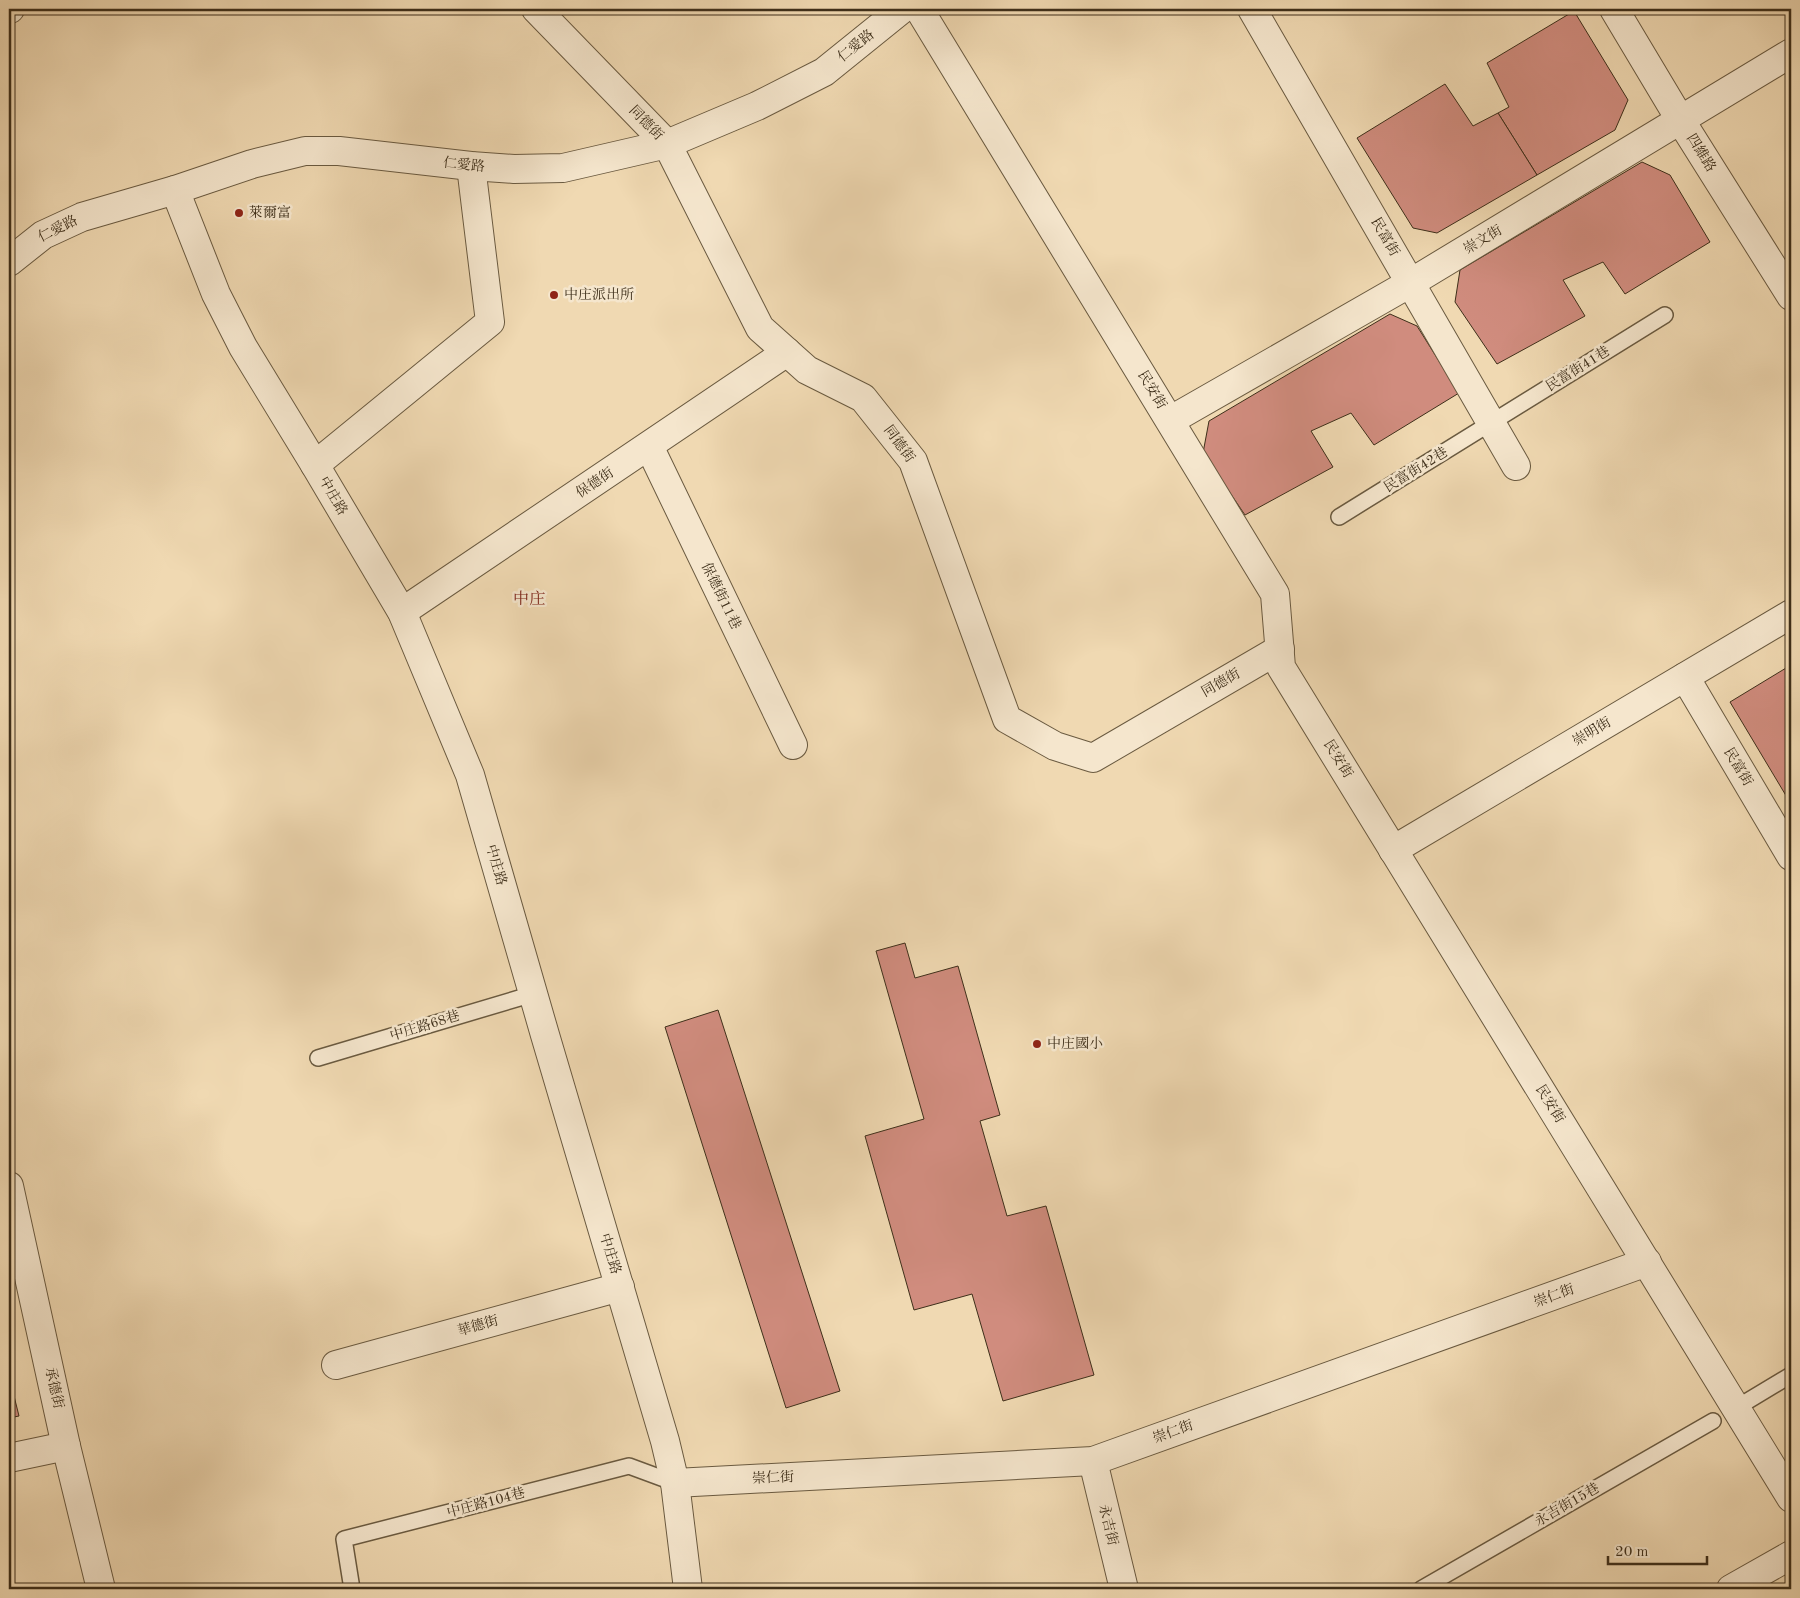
<svg xmlns="http://www.w3.org/2000/svg" width="1800" height="1598" viewBox="0 0 1800 1598" font-family="'Old Standard TT','Noto Serif TC',serif">
  <style>
    .building { fill: #d08c7e; stroke: #3e2f1a }
    .lines { fill: none; stroke-linecap: round; stroke-linejoin: round }
    .service-casing { stroke: #6a5a40; stroke-width: 18 }
    .minor-casing { stroke: #6a5a40; stroke-width: 30 }
    .tertiary-casing { stroke: #6a5a40; stroke-width: 30 }
    .service { stroke: #f5e6cd; stroke-width: 15 }
    .minor { stroke: #f5e6cd; stroke-width: 28 }
    .tertiary { stroke: #f5e6cd; stroke-width: 28 }
    .poi-dot { fill: #8f2418; stroke: #f5e6cd; stroke-width: 2 }
    .labels { text-anchor: middle; dominant-baseline: central; stroke-width: 5; stroke-linejoin: round; paint-order: stroke }
    .street-label { font-size: 14px; fill: #3e2f1a; stroke: #f5e6cd }
    .poi-label { font-size: 14px; fill: #3e2f1a; stroke: #f5e6cd; text-anchor: start }
    .quarter-label { font-size: 16px; fill: #7a1f14; stroke: #f5e6cd }
  </style>
  <rect width="100%" height="100%" fill="#f0d9b2"/>
  <filter id="stains"><feTurbulence type="fractalNoise" baseFrequency=".004" numOctaves="4"/><feColorMatrix values="0 0 0 0 .2 0 0 0 0 .09 0 0 0 0 .02 0 0 0 .5 -.17"/></filter>
  <radialGradient id="worn" r=".72"><stop offset=".6" stop-color="#630" stop-opacity="0"/><stop offset="1" stop-color="#630" stop-opacity=".3"/></radialGradient>
  <g class="building">
    <path d="M1574 11 1628 100 1615 130 1537 175 1498 113 1509 107 1487 63Z"/>
    <path d="M1445 84 1473 126 1498 113 1537 175 1437 233 1413 228 1357 138Z"/>
    <path d="M1642 162 1670 175 1710 242 1625 294 1603 262 1563 280 1585 316 1497 364 1455 302 1460 270Z"/>
    <path d="M1390 314 1417 326 1459 393 1374 445 1351 413 1311 431 1333 467 1245 515 1203 453 1209 421Z"/>
    <path d="M1791 665V804L1730 702Z"/>
    <path d="M905 943 915 978 958 966 1000 1115 980 1121 1007 1216 1046 1206 1094 1375 1003 1401 972 1294 914 1310 865 1136 924 1119 876 951Z"/>
    <path d="M718 1010 840 1391 786 1408 665 1027Z"/>
    <path d="M9 1376 14 1396 9 1397Z"/>
    <path d="M14 1396 19 1416 9 1418V1397Z"/>
  </g>
  <g class="lines">
    <g class="service-casing">
      <g id="service">
        <path d="M1339 517 1665 315"/>
        <path d="M318 1058 533 994"/>
        <path d="M1736 1408 1791 1375"/>
        <path d="M352 1589 344 1539 629 1466 675 1483"/>
        <path d="M1421 1589 1713 1421"/>
      </g>
    </g>
    <g class="minor-casing">
      <g id="minor">
        <path d="M9 9H10"/>
        <path d="M536 9 667 144 760 328 807 370 863 398 913 461 1007 719 1055 746 1093 758 1280 649"/>
        <path d="M919 9 1275 594 1281 667 1791 1498"/>
        <path d="M1252 9 1516 466"/>
        <path d="M1614 9 1681 121 1791 296"/>
        <path d="M1171 420 1412 282 1791 53"/>
        <path d="M649 446 793 745"/>
        <path d="M315 465 490 322 471 166"/>
        <path d="M402 612 787 352"/>
        <path d="M1685 677 1791 856"/>
        <path d="M1393 850 1791 614"/>
        <path d="M9 1186 66 1446 101 1589"/>
        <path d="M336 1365 620 1287"/>
        <path d="M9 1458 66 1446"/>
        <path d="M1093 1461 1124 1589"/>
        <path d="M675 1483 1093 1461 1647 1262"/>
        <path d="M1731 1589 1791 1555"/>
      </g>
    </g>
    <g class="tertiary-casing">
      <g id="tertiary">
        <path d="M175 190 216 294 243 347 315 465 402 612 470 775 545 1035 665 1441 675 1483 688 1589"/>
        <path d="M9 262 43 235 82 217 175 190 252 164 305 151H339L471 166 514 169 563 168 667 144 757 106 824 72 902 9"/>
      </g>
    </g>
    <use href="#service" class="service"/>
    <use href="#minor" class="minor"/>
    <use href="#tertiary" class="tertiary"/>
  </g>
  <g class="poi-dot">
    <circle cx="239" cy="213" r="5"/>
    <circle cx="554" cy="295" r="5"/>
    <circle cx="1037" cy="1044" r="5"/>
  </g>
  <g class="labels">
    <g class="street-label">
      <text transform="translate(856 46) rotate(-39)">仁愛路</text>
      <text transform="translate(646 123) rotate(46)">同德街</text>
      <text transform="translate(1701 153) rotate(58)">四維路</text>
      <text transform="translate(464 165) rotate(6)">仁愛路</text>
      <text transform="translate(58 229) rotate(-27)">仁愛路</text>
      <text transform="translate(1385 237) rotate(60)">民富街</text>
      <text transform="translate(1483 240) rotate(-31)">崇文街</text>
      <text transform="translate(1578 369) rotate(-32)">民富街41巷</text>
      <text transform="translate(1152 390) rotate(59)">民安街</text>
      <text transform="translate(899 444) rotate(54)">同德街</text>
      <text transform="translate(1416 470) rotate(-32)">民富街42巷</text>
      <text transform="translate(595 483) rotate(-34)">保德街</text>
      <text transform="translate(333 496) rotate(60)">中庄路</text>
      <text transform="translate(721 596) rotate(64)">保德街11巷</text>
      <text transform="translate(1221 683) rotate(-30)">同德街</text>
      <text transform="translate(1592 732) rotate(-31)">崇明街</text>
      <text transform="translate(1338 759) rotate(58)">民安街</text>
      <text transform="translate(1738 767) rotate(59)">民富街</text>
      <text transform="translate(496 865) rotate(74)">中庄路</text>
      <text transform="translate(425 1026) rotate(-17)">中庄路68巷</text>
      <text transform="translate(1550 1104) rotate(58)">民安街</text>
      <text transform="translate(610 1254) rotate(73)">中庄路</text>
      <text transform="translate(1554 1296) rotate(-20)">崇仁街</text>
      <text transform="translate(478 1326) rotate(-16)">華德街</text>
      <text transform="translate(54 1388) rotate(77)">承德街</text>
      <text transform="translate(1173 1432) rotate(-20)">崇仁街</text>
      <text transform="translate(773 1478) rotate(-3)">崇仁街</text>
      <text transform="translate(486 1503) rotate(-15)">中庄路104巷</text>
      <text transform="translate(1567 1505) rotate(-30)">永吉街15巷</text>
      <text transform="translate(1108 1525) rotate(76)">永吉街</text>
    </g>
    <g class="poi-label">
      <text x="249" y="213">萊爾富</text>
      <text x="564" y="295">中庄派出所</text>
      <text x="1047" y="1044">中庄國小</text>
    </g>
    <g class="quarter-label">
      <text x="529" y="600">中庄</text>
    </g>
  </g>
  <rect width="1800" height="1598" fill="none" stroke="#f0d9b2" stroke-width="30"/>
  <rect x="10" y="10" width="1780" height="1578" fill="none" stroke="#3e2f1a" stroke-width="2.5"/>
  <rect x="15" y="15" width="1770" height="1568" fill="none" stroke="#3e2f1a"/>
  <path d="M1608 1556v8h99v-8" fill="none" stroke="#3e2f1a" stroke-width="2.5"/>
  <text x="1615" y="1556" font-size="15" fill="#3e2f1a" stroke="#f5e6cd" stroke-width="4" paint-order="stroke">20 m</text>
  <rect width="100%" height="100%" filter="url(#stains)"/>
  <rect width="100%" height="100%" fill="url(#worn)"/>
</svg>
